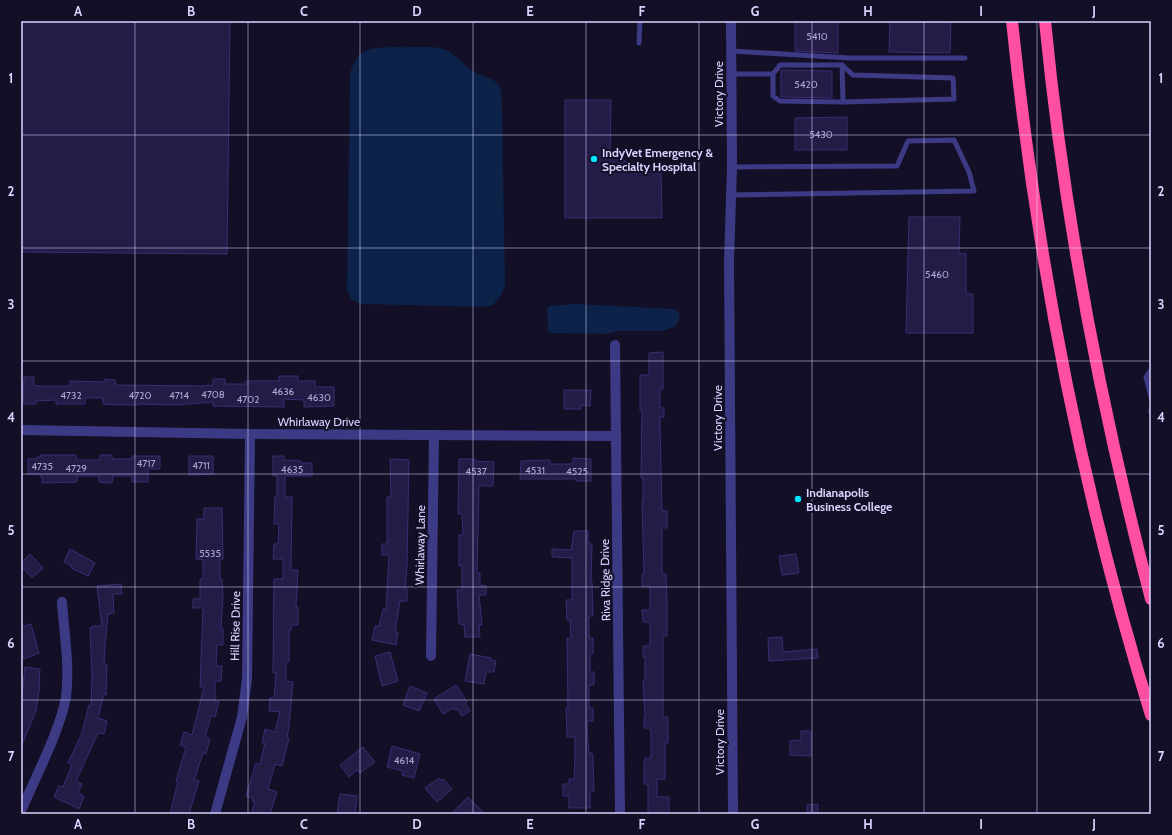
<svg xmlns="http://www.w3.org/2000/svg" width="1172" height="835" viewBox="0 0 1172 835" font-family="Cabin,sans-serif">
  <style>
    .water { fill: #0c2248 }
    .building { fill: #241b47; stroke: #3b2d73 }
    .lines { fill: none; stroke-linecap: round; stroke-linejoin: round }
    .service { stroke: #3d3a85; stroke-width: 5 }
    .minor { stroke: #3d3a85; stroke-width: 10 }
    .motorway { stroke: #ff4fa3; stroke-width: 12 }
    .grid { fill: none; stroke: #d9d4ff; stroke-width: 1; stroke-opacity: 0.55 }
    .poi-dot { fill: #00e5ff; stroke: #130f26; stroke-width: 1.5 }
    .labels { text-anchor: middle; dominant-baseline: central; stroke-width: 4; stroke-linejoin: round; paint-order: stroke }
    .number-label { font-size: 10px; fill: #aca6d1 }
    .street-label { font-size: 12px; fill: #d9d4ff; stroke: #130f26 }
    .poi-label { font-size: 12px; font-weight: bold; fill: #d9d4ff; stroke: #130f26; text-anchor: start }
    .neatline { fill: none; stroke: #d9d4ff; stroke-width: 1.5 }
    .grid-label { font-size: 13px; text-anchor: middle; font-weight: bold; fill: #d9d4ff }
  </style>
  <rect width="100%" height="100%" fill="#130f26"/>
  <g class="water">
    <path d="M394 47C410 48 429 45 444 49 456 53 464 67 476 73 483 77 493 78 498 84 502 91 502 101 502 108L505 285 501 295 493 305 485 307 361 304 351 299 347 290 350 74C358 47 368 48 394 47Z"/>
    <path d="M576 304 674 309 678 312 680 317 676 326 663 331H619L606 334 550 333 548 332 547 309 549 306Z"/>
  </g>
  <g class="building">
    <path d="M21 21H230L227 254 21 252Z"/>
    <path d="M795 21H838V53L795 51Z"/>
    <path d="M890 21H951L950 53 889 52Z"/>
    <path d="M781 70 832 71V98L781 97Z"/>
    <path d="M565 100H611L610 154H618L628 164V170H661L662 218H565Z"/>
    <path d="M847 117V150H795V118Z"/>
    <path d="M909 217H960L959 253 966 254V294H973V333H906Z"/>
    <path d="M663 352V389H660V408H664V417H660V424L662 511H667V528H662V574H666L667 601V636H663V717H668V743H665V779H657V797H669V814H648V784H644V766L645 758H651V732L650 728H644V717H645L643 680H645V657H643V646H650V622H643L642 610H650V586H642V574H644L642 502H643V478H641L642 410H640V375H649V353Z"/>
    <path d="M279 376H298V381H315V387H334V406L304 407V400L284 399V407L213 406V402L176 405 138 404V405H124L103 404V398H85V404H56V400L36 401V404H23L24 377H34V385L37 386H70V381L105 382V379L115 380 116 385 201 386 213 385V379H225V384H246V381H279Z"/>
    <path d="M564 390H591L590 406 581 405V409H564Z"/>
    <path d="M41 455H76L77 460H100V455H112V459H132V456H160V469H148V482H132V476H113L112 483 99 482V476H77V482L42 483V476H40V474H28V459H37V457H41Z"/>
    <path d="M189 456H213V474L189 475Z"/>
    <path d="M273 456H284V460L301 461V463H312V476H285V497H292L291 570H298L296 607H298V625H291V630H289V662H286V681L293 682 289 726 287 738H289L282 766 275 764 268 789 277 792 270 814H251L255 802 252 801 253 798 246 796 256 763 260 764 265 743H262L265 729 275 732 280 712 269 711 270 698H274L276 673H273L274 579H283V559H273L274 544H278L279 524H274L275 496H277V476H273Z"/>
    <path d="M573 458 591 459V481H576V479H520L521 461 550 460V464H573Z"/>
    <path d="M390 459 409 460 407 566 405 589H407V601H400L395 632H398L396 645 372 640 375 626H379L383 609H386L389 555H382V544H387V497H391Z"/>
    <path d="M459 459H475V461L494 462 493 486H479L477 573H480V585L486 586V595H479L482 625H479L480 637H465L464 625 459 624 457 590H462V566H459V535H463L462 514H458Z"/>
    <path d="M204 508H222L223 559H220V579H222L223 593 221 629H223V645H217L216 666H222L221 681H215V701L219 702 215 717 211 716 205 737 210 739 206 754 203 753 194 780 199 781 189 814H170L178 781H176L186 747 180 745 184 732 192 735 204 687H200L203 608H193V599H200V579H203V560L196 559 197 519H204Z"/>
    <path d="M574 531H588V540L589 544H592L591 582H592L593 616H589V638H593V654H590V672H594V685H589V708H593V721H587L588 744 589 753H592L593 757 594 791 590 792V808H569V796H563V784H569V779H574L575 758V737H567L566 708H568L567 638H571L570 620H567L566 600H572V558L552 557V549L571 550Z"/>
    <path d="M70 549 95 563 88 576 71 568 72 566 64 562Z"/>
    <path d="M30 554 43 568 32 578 21 566V563Z"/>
    <path d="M796 554 799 573 782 575 779 556Z"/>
    <path d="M121 584 122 594H113L114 613 108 614 105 646 104 664H107L106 695 104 694 98 718 107 721 104 734 98 733 76 781 82 784 78 793 84 796 79 809 54 797 59 786 63 787 72 765 68 763 82 733 89 705 91 706 92 676 90 628H92V626H102L97 586Z"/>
    <path d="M31 624 39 653 24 659 21 650V627Z"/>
    <path d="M782 637 783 652 817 649 818 658 769 661 768 638Z"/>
    <path d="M390 652 398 681 382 686 375 656Z"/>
    <path d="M470 654 491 658 490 660 496 661 494 672H486L484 684 465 681Z"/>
    <path d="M25 667 40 669 39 684H40L36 711 21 747V707Z"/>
    <path d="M456 685 467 702 465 703 470 711 462 716 457 709 455 710 453 708 443 714 434 699Z"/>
    <path d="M410 686 427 693 419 711 403 705Z"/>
    <path d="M801 731H811V756L790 755V741L801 740Z"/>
    <path d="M392 746 420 754 414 778 402 775 403 771 387 767Z"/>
    <path d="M363 747 375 762 360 773 357 770 349 777 340 765Z"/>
    <path d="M439 778 442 781 443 779 452 789 437 802 425 788Z"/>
    <path d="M340 794 357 796 355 814H337Z"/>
    <path d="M468 797 485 814H451Z"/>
    <path d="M818 804V814H807V805Z"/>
  </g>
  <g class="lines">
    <g class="service">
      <path d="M639 43 640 21"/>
      <path d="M731 51 849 58H965"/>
      <path d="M842 65 853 75 953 78 954 99 843 102"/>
      <path d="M731 74H773L780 65H842L843 102 780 101 773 96V74"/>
      <path d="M730 195 974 191 969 172 954 140 908 141 897 166 732 167"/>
      <path d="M1151 370 1146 377 1151 397"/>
      <path d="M1151 410V412"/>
    </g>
    <g class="minor">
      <path d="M731 21 732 167 729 261 733 814"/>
      <path d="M615 345 620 814"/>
      <path d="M21 430 250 434 616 436"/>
      <path d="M431 656 434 435"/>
      <path d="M21 811C35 778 60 731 66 697 70 666 64 633 62 602"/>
      <path d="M215 814 242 717 247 679 250 434"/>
    </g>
    <g class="motorway">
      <path d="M1012 21C1036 256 1081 489 1151 715"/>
      <path d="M1045 21C1064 217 1101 409 1151 599"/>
    </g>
  </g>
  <path class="grid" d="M135 21V814M248 21V814M360 21V814M473 21V814M586 21V814M699 21V814M812 21V814M924 21V814M1037 21V814M21 135H1151M21 248H1151M21 361H1151M21 474H1151M21 587H1151M21 700H1151"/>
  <g class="poi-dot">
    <circle cx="594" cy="159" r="4"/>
    <circle cx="798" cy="499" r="4"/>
  </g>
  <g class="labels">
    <g class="number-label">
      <text x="817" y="36">5410</text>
      <text x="806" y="84">5420</text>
      <text x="821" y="134">5430</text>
      <text x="937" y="274">5460</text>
      <text x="283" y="391">4636</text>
      <text x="213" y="394">4708</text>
      <text x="71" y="395">4732</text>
      <text x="140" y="395">4720</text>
      <text x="179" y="395">4714</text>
      <text x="319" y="397">4630</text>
      <text x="248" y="399">4702</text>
      <text x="146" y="463">4717</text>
      <text x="201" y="465">4711</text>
      <text x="42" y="466">4735</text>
      <text x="76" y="468">4729</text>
      <text x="292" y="469">4635</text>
      <text x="535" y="470">4531</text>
      <text x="476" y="471">4537</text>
      <text x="577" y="471">4525</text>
      <text x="210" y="553">5535</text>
      <text x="404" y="760">4614</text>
    </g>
    <g class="street-label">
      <text transform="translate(718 94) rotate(-90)">Victory Drive</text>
      <text transform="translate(717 418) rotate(-90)">Victory Drive</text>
      <text x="319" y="421">Whirlaway Drive</text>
      <text transform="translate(420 545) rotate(-89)">Whirlaway Lane</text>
      <text transform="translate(605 580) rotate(-91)">Riva Ridge Drive</text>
      <text transform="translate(235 626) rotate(-89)">Hill Rise Drive</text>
      <text transform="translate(719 742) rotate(-90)">Victory Drive</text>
    </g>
    <g class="poi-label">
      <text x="602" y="152">IndyVet Emergency &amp;<tspan x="602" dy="14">Specialty Hospital</tspan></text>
      <text x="806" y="492">Indianapolis<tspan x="806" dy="14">Business College</tspan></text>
    </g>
  </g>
  <rect width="1172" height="835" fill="none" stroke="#130f26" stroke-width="44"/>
  <rect x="22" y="22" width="1128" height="791" class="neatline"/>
  <g class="grid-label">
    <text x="78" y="16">A</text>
    <text x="191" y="16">B</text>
    <text x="304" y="16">C</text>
    <text x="417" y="16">D</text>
    <text x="530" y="16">E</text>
    <text x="642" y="16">F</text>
    <text x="755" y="16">G</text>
    <text x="868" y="16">H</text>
    <text x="981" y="16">I</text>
    <text x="1094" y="16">J</text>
    <text x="11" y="83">1</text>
    <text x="1161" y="83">1</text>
    <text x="11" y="196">2</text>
    <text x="1161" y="196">2</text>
    <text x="11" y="309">3</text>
    <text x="1161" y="309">3</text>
    <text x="11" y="422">4</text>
    <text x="1161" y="422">4</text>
    <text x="11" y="535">5</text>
    <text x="1161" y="535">5</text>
    <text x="11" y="648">6</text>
    <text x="1161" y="648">6</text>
    <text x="11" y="761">7</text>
    <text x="1161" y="761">7</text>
    <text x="78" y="829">A</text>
    <text x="191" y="829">B</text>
    <text x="304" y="829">C</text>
    <text x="417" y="829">D</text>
    <text x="530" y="829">E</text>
    <text x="642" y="829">F</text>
    <text x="755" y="829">G</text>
    <text x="868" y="829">H</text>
    <text x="981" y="829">I</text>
    <text x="1094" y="829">J</text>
  </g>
</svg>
